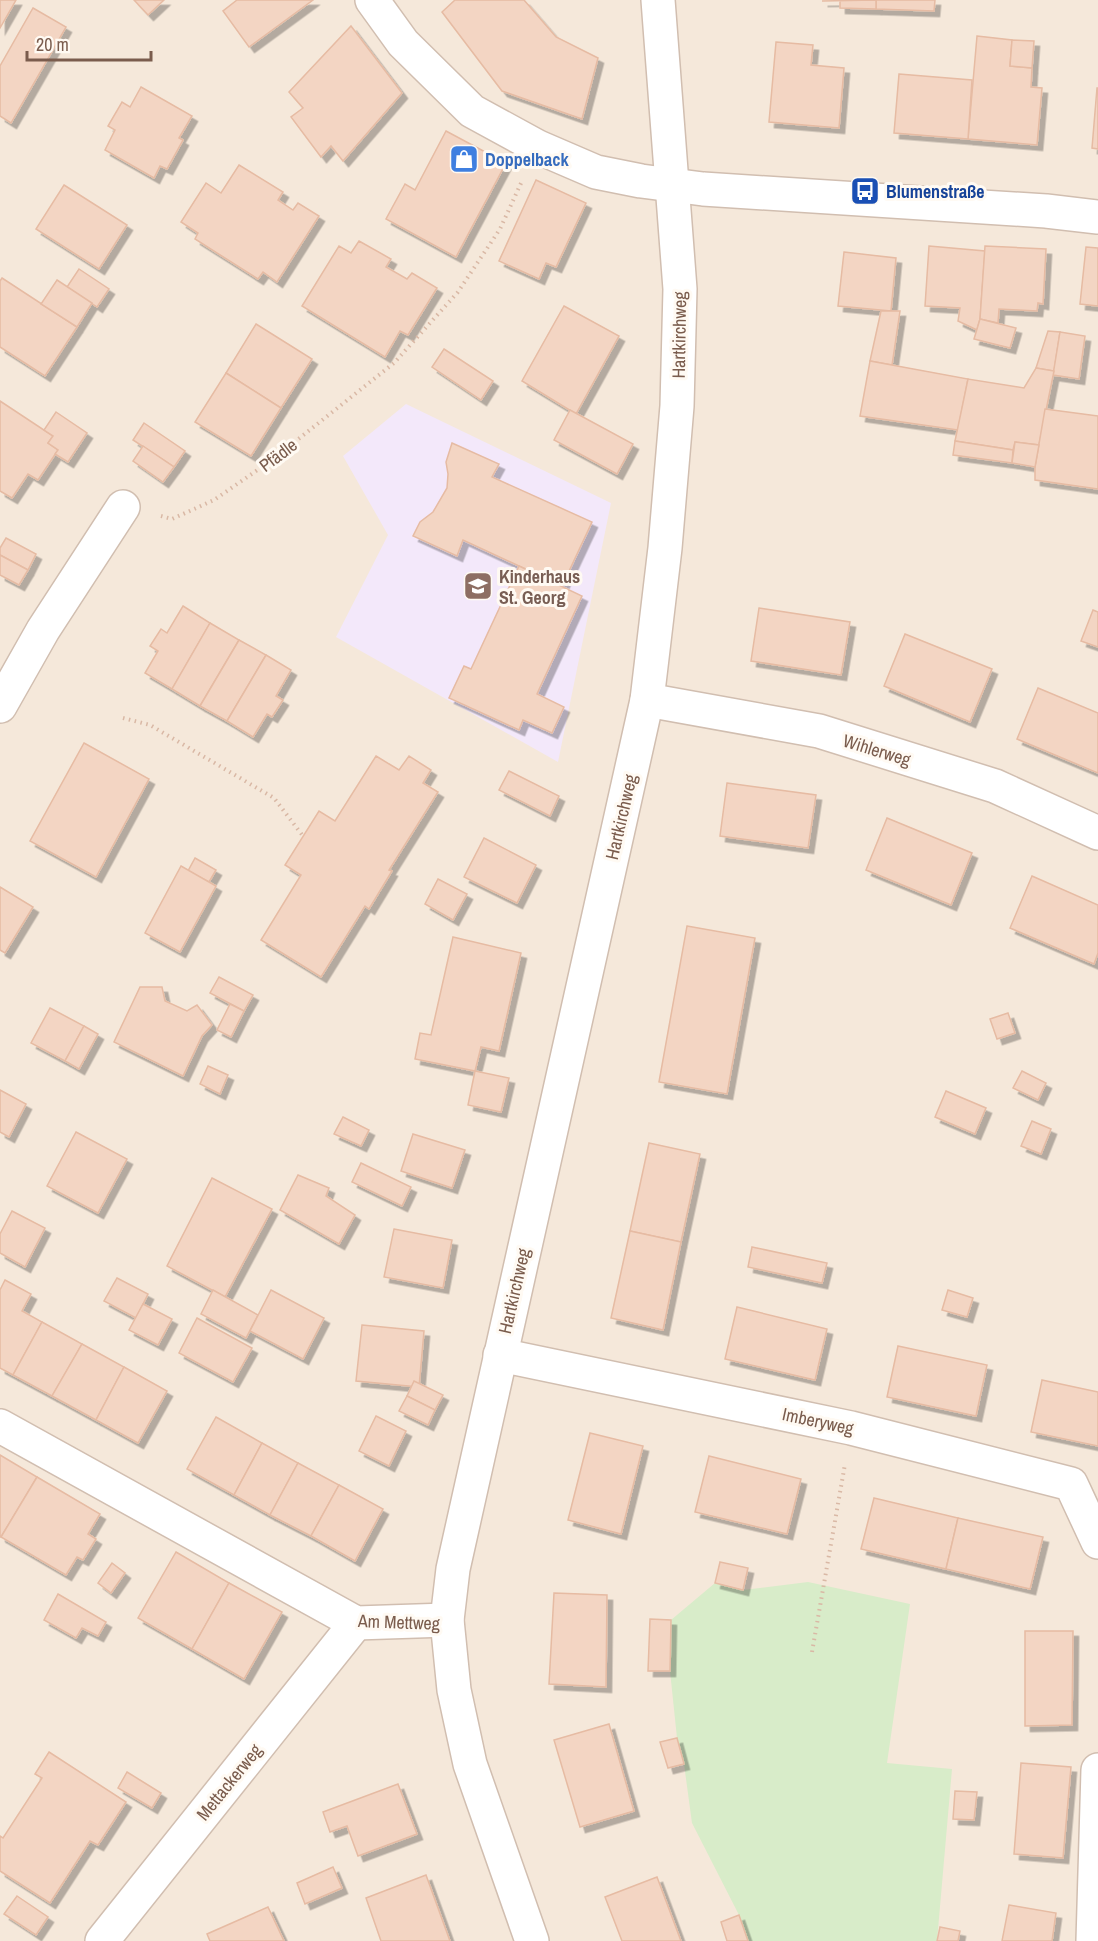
<svg xmlns="http://www.w3.org/2000/svg" width="1098" height="1941" viewBox="0 0 1098 1941" font-family="'Archivo Narrow',sans-serif">
  <style>
    .residential { fill: #f5e8da }
    .education { fill: #f3e8fa }
    .green { fill: #d8ecc9 }
    .building { fill: #f3d5c3; stroke: #e6bba3; stroke-width: 1.5; filter: url(#shadow) }
    .lines { fill: none; stroke-linecap: round; stroke-linejoin: round }
    .minor-casing { stroke: #d1beb0; stroke-width: 36 }
    .path { stroke: #d9b8a5; stroke-width: 4; stroke-dasharray: 1.5 4.5; stroke-linecap: butt }
    .minor { stroke: #fff; stroke-width: 33 }
    .labels { text-anchor: middle; dominant-baseline: central; stroke-width: 6; stroke-linejoin: round; paint-order: stroke }
    .shop-label { font-size: 18px; font-weight: bold; fill: #366cbe; stroke: #fffaf3; text-anchor: start }
    .transit-label { font-size: 18px; font-weight: bold; fill: #164399; stroke: #fffaf3; text-anchor: start }
    .street-label { font-size: 18px; fill: #7a5c4d; stroke: #fffaf3 }
    .education-label { font-size: 18px; font-weight: bold; fill: #785e54; stroke: #fffaf3; text-anchor: start }
  </style>
  <defs>
    <filter id="shadow"><feDropShadow dx="5.5" dy="5.5" stdDeviation="0" flood-color="#0004"/></filter>
  </defs>
  <rect width="100%" height="100%" fill="#fdf6ec"/>
  <rect class="residential" x="0" y="0" width="1098" height="1941"/>
  <path class="education" d="M406 404 611 503 558 762 336 637 388 535 343 456Z"/>
  <path class="green" d="M808 1582 910 1604 887 1763 952 1769 937 1941H748L739 1915 692 1823 684 1764 677 1738 670 1671 671 1620 715 1583 743 1590Z"/>
  <g class="building">
    <path d="M0 0H16L0 28Z"/>
    <path d="M134 0H164L148 15Z"/>
    <path d="M237 0H313L249 47 223 11Z"/>
    <path d="M455 0H524L556 37 598 58 582 119 502 91 442 12Z"/>
    <path d="M876 0H935L934 11 876 9Z"/>
    <path d="M876 0V9L840 8V1H822Z"/>
    <path d="M33 8 66 27 11 123 0 116V66Z"/>
    <path d="M351 26 402 93 343 161 331 146 321 157 291 117 303 108 289 92Z"/>
    <path d="M977 36 1012 40 1010 66 1032 68 1031 87 1042 88 1037 145 968 139Z"/>
    <path d="M1012 40 1034 41 1032 68 1010 66Z"/>
    <path d="M776 42 813 45 811 65 844 68 839 128 769 122Z"/>
    <path d="M899 74 972 80 968 139 894 133Z"/>
    <path d="M141 87 192 116 179 138 183 140 167 169 160 166 154 178 105 150 115 130 108 126 122 102 130 107Z"/>
    <path d="M1097 88H1098V149L1092 148Z"/>
    <path d="M446 131 506 163 456 257 386 219 405 184 415 190Z"/>
    <path d="M239 165 283 192 278 200 293 210 298 203 319 216 277 282 263 272 258 279 195 239 198 233 181 222 206 183 221 193Z"/>
    <path d="M536 180 586 203 556 267 546 263 539 279 499 261Z"/>
    <path d="M64 185 127 225 99 269 36 229Z"/>
    <path d="M359 241 391 259 386 267 407 279 412 273 437 288 408 335 400 331 385 357 302 306 339 246 351 253Z"/>
    <path d="M929 246 985 251 980 319 977 330 958 321 960 308 925 306Z"/>
    <path d="M985 246 1046 249 1043 304 1038 303 1037 311 999 309 998 323 980 319Z"/>
    <path d="M1086 247 1098 248V306L1080 304Z"/>
    <path d="M844 252 896 258 891 311 838 306Z"/>
    <path d="M79 269 109 289 97 307 67 287Z"/>
    <path d="M2 278 77 327 45 376 0 347V281Z"/>
    <path d="M57 280 92 303 77 327 41 304Z"/>
    <path d="M564 306 619 336 576 414 522 381Z"/>
    <path d="M881 311H900L892 365 870 361Z"/>
    <path d="M980 319 1016 328 1010 348 974 339Z"/>
    <path d="M256 324 312 359 281 408 226 373Z"/>
    <path d="M1048 331 1060 332 1054 371 1036 368Z"/>
    <path d="M1060 332 1085 336 1079 379 1053 375Z"/>
    <path d="M444 349 493 381 481 400 432 367Z"/>
    <path d="M870 361 968 379 958 430 860 416Z"/>
    <path d="M1036 368 1054 371 1039 445 1015 442 1013 450 955 441 968 379 1024 388Z"/>
    <path d="M226 373 281 408 251 456 195 422Z"/>
    <path d="M0 401 53 436 48 443 58 450 38 480 28 474 12 498 0 491Z"/>
    <path d="M1045 409 1098 416V489L1035 480V467Z"/>
    <path d="M570 410 633 444 617 474 554 440Z"/>
    <path d="M56 412 87 433 68 462 55 454 58 450 48 443 53 436 44 430Z"/>
    <path d="M144 423 185 451 174 467 133 440Z"/>
    <path d="M955 441 1013 450 1012 463 953 455Z"/>
    <path d="M1015 442 1039 445 1035 467 1012 463Z"/>
    <path d="M452 443 499 464 492 477 592 522 562 586 463 540 457 556 413 536 420 522 433 512 447 488 448 474 446 462Z"/>
    <path d="M143 446 174 467 163 482 133 461Z"/>
    <path d="M6 538 36 554 28 570 0 555V548Z"/>
    <path d="M0 555 28 570 19 585 0 575Z"/>
    <path d="M519 566 582 596 537 694 564 707 552 733 523 720 519 730 449 698 464 666 471 669Z"/>
    <path d="M183 606 210 623 172 689 145 673 158 651 150 646 161 629 167 633Z"/>
    <path d="M759 608 850 622 841 675 751 661Z"/>
    <path d="M1093 610 1098 612V647L1081 641Z"/>
    <path d="M210 623 239 640 200 706 172 689Z"/>
    <path d="M905 634 992 669 970 722 884 686Z"/>
    <path d="M239 640 266 655 227 721 200 706Z"/>
    <path d="M266 655 291 670 276 696 283 700 272 717 267 714 253 737 227 721Z"/>
    <path d="M1038 688 1098 713V773L1017 739Z"/>
    <path d="M84 743 149 779 96 877 30 841Z"/>
    <path d="M376 756 399 770 409 756 431 770 423 783 438 792 389 870 392 871 369 909 365 906 321 977 261 940 301 875 285 865 319 811 335 821Z"/>
    <path d="M509 771 559 796 550 816 499 790Z"/>
    <path d="M727 783 816 795 808 848 720 836Z"/>
    <path d="M887 818 972 853 951 905 866 870Z"/>
    <path d="M484 838 536 865 517 903 464 877Z"/>
    <path d="M195 858 216 870 209 882 188 871Z"/>
    <path d="M181 866 216 886 180 952 145 933Z"/>
    <path d="M1032 876 1098 905V953L1094 964 1010 928Z"/>
    <path d="M438 879 467 894 453 920 425 904Z"/>
    <path d="M0 887 33 907 5 953 0 950Z"/>
    <path d="M687 926 755 938 727 1094 659 1082Z"/>
    <path d="M453 937 521 953 499 1051 481 1047 475 1071 415 1059 420 1033 431 1035Z"/>
    <path d="M219 977 253 995 244 1011 210 993Z"/>
    <path d="M140 987H162L165 1001 187 1011 197 1005 212 1025 202 1036 183 1076 114 1042Z"/>
    <path d="M230 1004 244 1011 231 1037 217 1030Z"/>
    <path d="M50 1008 84 1026 65 1061 31 1043Z"/>
    <path d="M1008 1013 1015 1033 997 1039 990 1019Z"/>
    <path d="M84 1026 98 1034 79 1069 65 1061Z"/>
    <path d="M208 1066 228 1075 220 1094 200 1084Z"/>
    <path d="M475 1071 509 1078 501 1112 468 1105Z"/>
    <path d="M1022 1071 1046 1083 1038 1100 1013 1088Z"/>
    <path d="M0 1090 26 1104 9 1137 0 1132Z"/>
    <path d="M946 1091 986 1108 975 1134 935 1117Z"/>
    <path d="M343 1117 369 1130 361 1146 334 1134Z"/>
    <path d="M1032 1121 1051 1129 1041 1154 1021 1146Z"/>
    <path d="M76 1132 127 1159 98 1213 47 1186Z"/>
    <path d="M413 1134 465 1150 452 1188 401 1171Z"/>
    <path d="M649 1143 700 1154 681 1242 630 1231Z"/>
    <path d="M361 1163 411 1187 402 1206 352 1182Z"/>
    <path d="M298 1175 329 1188 326 1196 355 1215 339 1244 280 1210Z"/>
    <path d="M212 1178 272 1209 225 1297 167 1266Z"/>
    <path d="M12 1211 45 1228 25 1267 0 1253V1234Z"/>
    <path d="M394 1229 452 1240 443 1288 384 1277Z"/>
    <path d="M630 1231 681 1242 663 1330 611 1318Z"/>
    <path d="M752 1247 827 1263 822 1283 748 1267Z"/>
    <path d="M117 1278 148 1294 136 1318 104 1301Z"/>
    <path d="M5 1280 31 1294 22 1311 42 1322 13 1375 0 1368V1290Z"/>
    <path d="M213 1290 258 1315 246 1338 201 1314Z"/>
    <path d="M271 1290 324 1318 303 1359 250 1331Z"/>
    <path d="M948 1290 973 1298 967 1317 942 1310Z"/>
    <path d="M143 1304 172 1319 158 1345 129 1330Z"/>
    <path d="M737 1307 827 1329 815 1380 725 1359Z"/>
    <path d="M197 1318 252 1348 233 1382 179 1353Z"/>
    <path d="M42 1322 82 1344 52 1396 13 1375Z"/>
    <path d="M362 1325 424 1331 419 1387 356 1381Z"/>
    <path d="M82 1344 124 1367 96 1420 52 1396Z"/>
    <path d="M898 1346 987 1365 976 1416 887 1397Z"/>
    <path d="M124 1367 167 1391 138 1443 96 1420Z"/>
    <path d="M1042 1380 1098 1392V1446L1031 1432Z"/>
    <path d="M414 1381 443 1395 435 1410 407 1396Z"/>
    <path d="M407 1396 435 1410 428 1425 399 1411Z"/>
    <path d="M376 1416 406 1431 389 1466 359 1451Z"/>
    <path d="M216 1417 262 1443 234 1495 187 1469Z"/>
    <path d="M590 1433 643 1446 621 1534 568 1520Z"/>
    <path d="M262 1443 298 1463 270 1515 234 1495Z"/>
    <path d="M0 1455 37 1477 1 1537 0 1536Z"/>
    <path d="M709 1456 801 1479 787 1534 695 1512Z"/>
    <path d="M298 1463 339 1485 311 1536 270 1515Z"/>
    <path d="M37 1477 100 1514 88 1534 96 1539 83 1560 77 1557 66 1575 1 1537Z"/>
    <path d="M339 1485 383 1509 355 1561 311 1536Z"/>
    <path d="M874 1498 958 1518 946 1569 861 1549Z"/>
    <path d="M958 1518 1043 1537 1030 1589 946 1569Z"/>
    <path d="M176 1552 229 1583 192 1649 138 1618Z"/>
    <path d="M720 1562 748 1568 743 1590 715 1583Z"/>
    <path d="M112 1563 125 1573 111 1593 98 1583Z"/>
    <path d="M229 1583 282 1612 244 1679 192 1649Z"/>
    <path d="M554 1593 607 1595 606 1687 549 1684Z"/>
    <path d="M58 1594 106 1622 98 1636 82 1628 76 1638 44 1620Z"/>
    <path d="M650 1619 671 1620 670 1671H648Z"/>
    <path d="M1025 1631H1073L1072 1725 1025 1726Z"/>
    <path d="M609 1724 634 1811 580 1827 554 1740Z"/>
    <path d="M677 1738 684 1764 668 1768 660 1742Z"/>
    <path d="M49 1752 126 1802 98 1845 90 1841 50 1903 0 1871V1836L3 1838 42 1778 35 1774Z"/>
    <path d="M1021 1763 1071 1767 1063 1858 1014 1854Z"/>
    <path d="M127 1772 161 1793 152 1808 118 1788Z"/>
    <path d="M398 1784 417 1834 358 1856 347 1826 330 1832 323 1812Z"/>
    <path d="M955 1791 977 1792 974 1820 953 1819Z"/>
    <path d="M333 1867 342 1888 305 1904 297 1883Z"/>
    <path d="M426 1875 450 1941H381L366 1898Z"/>
    <path d="M657 1877 681 1941H622L605 1897Z"/>
    <path d="M17 1896 48 1917 36 1935 4 1914Z"/>
    <path d="M1009 1905 1056 1913 1052 1941H1002Z"/>
    <path d="M268 1907 284 1941H210L207 1934Z"/>
    <path d="M739 1915 748 1941H727L721 1922Z"/>
    <path d="M940 1927 960 1931 958 1941H937Z"/>
  </g>
  <g class="lines">
    <g class="minor-casing">
      <g id="minor">
        <path d="M372 0 403 43 472 111 538 147 596 172 641 181 703 189 1046 211 1098 217"/>
        <path d="M647 700 819 731 995 786 1098 833"/>
        <path d="M0 706 43 630 123 507"/>
        <path d="M500 1355 851 1428 1071 1484 1098 1542"/>
        <path d="M0 1426 356 1623 447 1620"/>
        <path d="M102 1941 356 1623"/>
        <path d="M532 1941 470 1764 454 1690 447 1620 453 1569 647 700 665 548 677 406 680 289 658 0"/>
        <path d="M1093 1941 1098 1770"/>
      </g>
    </g>
    <g class="path">
      <path d="M161 516 172 519 214 500 272 460 394 363 458 292 500 229 522 181"/>
      <path d="M123 718 150 725 274 798 303 836"/>
      <path d="M812 1652 845 1464"/>
    </g>
    <use href="#minor" class="minor"/>
  </g>
  <defs>
    <g id="shop-square" transform="scale(1.5)"><rect x="-9" y="-9" width="18" height="18" rx="4" fill="#3f7fe0" stroke="#fffaf3"/><path d="M-5-2.5h2.3a2.7 3.5 0 0 1 5.4 0H5L5.5 6h-11ZM-1.5-2.5h3a1.5 2.3 0 0 0-3 0Z" fill="#fff"/></g>
    <g id="bus-square" transform="scale(1.5)"><rect x="-9" y="-9" width="18" height="18" rx="4" fill="#1a4fb4" stroke="#fffaf3"/><path d="M-5-6H5V4H4V6H2V4H-2V6H-4V4H-5ZM-3.5-4V0h7V-4ZM-3.5 1.2v1.5H-2V1.2ZM2 1.2v1.5H3.5V1.2Z" fill="#fff"/></g>
    <g id="school-square" transform="scale(1.5)"><rect x="-9" y="-9" width="18" height="18" rx="4" fill="#8d6e63" stroke="#fffaf3"/><path d="M0-5L7-2L0 1L-7-2ZM-4 1L0 2.5L4 1V4Q0 6-4 4Z" fill="#fff"/></g>
  </defs>
  <g fill-rule="evenodd">
    <use href="#shop-square" x="464" y="159"/>
    <use href="#bus-square" x="865" y="191"/>
    <use href="#school-square" x="478" y="586"/>
  </g>
  <g class="labels">
    <g class="shop-label">
      <text x="485" y="159">Doppelback</text>
    </g>
    <g class="transit-label">
      <text x="886" y="191">Blumenstraße</text>
    </g>
    <g class="street-label">
      <text transform="translate(679 335) rotate(-89)">Hartkirchweg</text>
      <text transform="translate(278 455) rotate(-37)">Pfädle</text>
      <text transform="translate(877 750) rotate(17)">Wihlerweg</text>
      <text transform="translate(621 817) rotate(-77)">Hartkirchweg</text>
      <text transform="translate(514 1291) rotate(-77)">Hartkirchweg</text>
      <text transform="translate(818 1421) rotate(12)">Imberyweg</text>
      <text transform="translate(399 1622) rotate(2)">Am Mettweg</text>
      <text transform="translate(229 1782) rotate(-51)">Mettackerweg</text>
    </g>
    <g class="education-label">
      <text x="499" y="576">Kinderhaus<tspan x="499" dy="21">St. Georg</tspan></text>
    </g>
  </g>
  <path d="M27 51v9h124v-9" fill="none" stroke="#7a5c4d" stroke-width="3"/>
  <text x="36" y="51" font-size="18" fill="#7a5c4d" stroke="#fffaf3" stroke-width="4.5" paint-order="stroke">20 m</text>
</svg>
